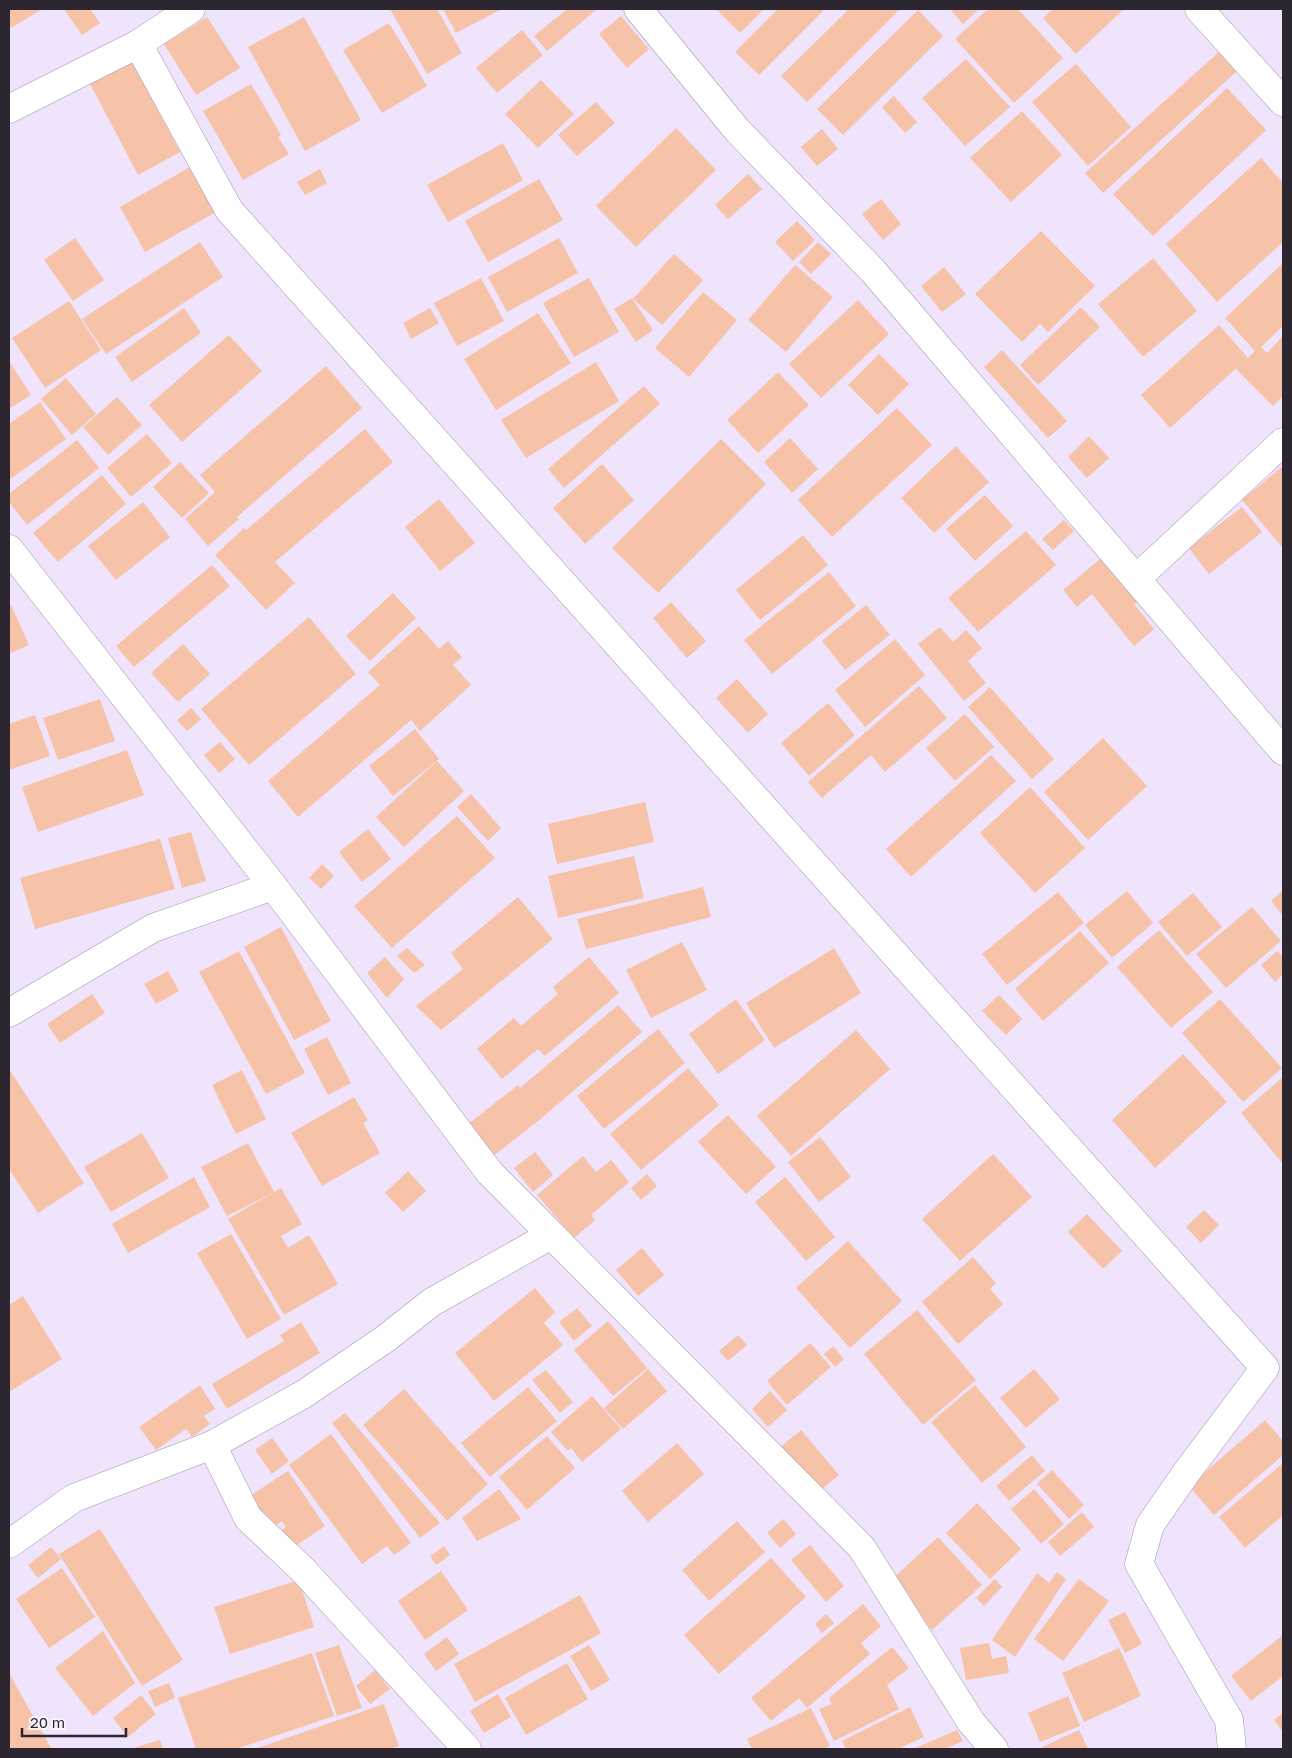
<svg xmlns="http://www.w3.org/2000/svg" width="1292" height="1758" viewBox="0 0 1292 1758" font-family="'Golos Text',sans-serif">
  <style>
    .building { fill: #f6c3a8 }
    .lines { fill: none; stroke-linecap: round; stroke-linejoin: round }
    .street-casing { stroke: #a296ad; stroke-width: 29 }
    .street { stroke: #fff; stroke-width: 28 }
  </style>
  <rect width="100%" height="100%" fill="#f0e3fc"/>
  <g class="building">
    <path d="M9 9H40L41 10 9 29Z"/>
    <path d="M64 9H90L100 23 82 35Z"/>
    <path d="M390 9H437L462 53 427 74Z"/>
    <path d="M443 9H502L456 33Z"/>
    <path d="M567 9H597L547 51 534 36Z"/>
    <path d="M716 9H764L740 33Z"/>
    <path d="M778 9H825L759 75 735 52Z"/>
    <path d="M849 9H900L807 102 781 76Z"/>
    <path d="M950 9H979L963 24Z"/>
    <path d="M988 9H1018L1063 58 1014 103 955 39Z"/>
    <path d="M1053 9H1124L1076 54 1043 18Z"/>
    <path d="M918 10 943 36 843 135 817 109Z"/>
    <path d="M621 16 649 49 627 68 599 34Z"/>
    <path d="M207 17 240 68 196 95 164 44Z"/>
    <path d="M304 17 361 120 305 151 248 47Z"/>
    <path d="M389 23 427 86 382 113 343 50Z"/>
    <path d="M522 30 543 55 497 93 476 68Z"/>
    <path d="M1220 51 1237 71 1103 193 1085 173Z"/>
    <path d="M130 58 180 152 138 175 88 80Z"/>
    <path d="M966 59 1010 107 965 146 922 98Z"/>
    <path d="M1076 64 1131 127 1088 166 1032 102Z"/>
    <path d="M541 80 574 114 538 148 505 114Z"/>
    <path d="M251 84 281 135 278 137 289 154 243 180 203 111Z"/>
    <path d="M1227 88 1266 130 1153 236 1113 194Z"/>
    <path d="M894 96 917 122 905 133 882 107Z"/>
    <path d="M596 102 615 123 577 156 558 135Z"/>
    <path d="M1022 111 1062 155 1011 202 970 158Z"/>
    <path d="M676 128 716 170 636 247 596 206Z"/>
    <path d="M822 129 838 149 817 166 801 147Z"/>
    <path d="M503 143 523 180 448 222 427 185Z"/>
    <path d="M1261 158 1283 183V242L1217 302 1166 244Z"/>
    <path d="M190 167 216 212 145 252 120 207Z"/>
    <path d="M320 169 327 183 305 195 297 182Z"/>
    <path d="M748 174 762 189 728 219 715 205Z"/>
    <path d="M539 179 563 220 488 262 465 221Z"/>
    <path d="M881 199 901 224 883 240 862 214Z"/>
    <path d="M797 221 815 240 793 261 775 242Z"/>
    <path d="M1041 231 1095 286 1048 332 1040 324 1022 342 975 294Z"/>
    <path d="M75 238 104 280 73 301 44 260Z"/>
    <path d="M559 238 578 273 507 312 488 277Z"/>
    <path d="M200 242 223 277 106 354 82 319Z"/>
    <path d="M818 242 831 254 811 274 799 262Z"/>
    <path d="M674 254 703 280 662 325 633 299Z"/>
    <path d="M1153 258 1197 311 1143 357 1098 304Z"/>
    <path d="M1283 263V326L1261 347 1267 353 1283 336V396L1273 406 1236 369 1241 364 1170 428 1141 395 1219 325 1248 358 1255 351 1225 318Z"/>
    <path d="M795 265 833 297 786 352 748 320Z"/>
    <path d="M944 267 966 294 942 312 921 286Z"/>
    <path d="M481 278 504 321 457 346 434 303Z"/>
    <path d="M589 278 619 332 574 357 543 303Z"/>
    <path d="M703 292 737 320 689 377 655 348Z"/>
    <path d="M632 298 653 330 636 342 614 309Z"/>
    <path d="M858 300 889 334 821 398 789 364Z"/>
    <path d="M69 301 101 350 45 388 12 338Z"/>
    <path d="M1081 307 1100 327 1038 385 1020 365Z"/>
    <path d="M184 308 201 333 132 382 115 357Z"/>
    <path d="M430 308 439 323 411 339 403 323Z"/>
    <path d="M538 313 571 363 496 410 464 359Z"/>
    <path d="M229 335 262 371 182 442 149 405Z"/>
    <path d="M1002 350 1067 421 1048 438 984 367Z"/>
    <path d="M879 354 909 384 878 415 848 385Z"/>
    <path d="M9 361 31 395 9 409Z"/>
    <path d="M596 362 619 401 526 458 501 420Z"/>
    <path d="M326 366 362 408 237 517 239 519 208 546 185 519 215 492 200 475Z"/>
    <path d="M778 372 809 405 758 453 727 420Z"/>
    <path d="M66 378 96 414 72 435 41 399Z"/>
    <path d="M644 386 660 404 564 488 548 469Z"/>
    <path d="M117 397 142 425 108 455 83 427Z"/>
    <path d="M40 402 66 439 9 480V424Z"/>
    <path d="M897 408 932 445 832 537 798 500Z"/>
    <path d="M365 429 393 462 275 562 295 583 266 610 215 555 244 528 246 530Z"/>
    <path d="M147 434 172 463 131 497 107 468Z"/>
    <path d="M1089 436 1109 458 1087 478 1068 457Z"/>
    <path d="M790 438 818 469 792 493 764 462Z"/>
    <path d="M721 439 766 484 658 593 612 548Z"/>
    <path d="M77 440 99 468 27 525 9 502V494Z"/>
    <path d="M956 446 989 482 934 533 901 498Z"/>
    <path d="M180 462 209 493 182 518 153 487Z"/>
    <path d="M602 464 634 500 585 544 553 508Z"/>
    <path d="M1283 466V548L1242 500Z"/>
    <path d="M102 475 126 504 58 562 33 533Z"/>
    <path d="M985 495 1013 526 975 561 946 529Z"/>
    <path d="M439 499 475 543 440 571 405 527Z"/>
    <path d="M143 502 170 537 116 580 88 546Z"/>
    <path d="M1242 507 1262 532 1209 574 1189 548Z"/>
    <path d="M1064 520 1074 531 1053 550 1042 539Z"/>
    <path d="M1026 531 1056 565 978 632 948 598Z"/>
    <path d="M803 535 828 565 760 620 736 590Z"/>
    <path d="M1105 555 1141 598 1134 604 1154 629 1134 646 1092 594 1077 607 1063 590Z"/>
    <path d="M212 565 230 586 134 667 116 646Z"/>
    <path d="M829 572 856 606 772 674 744 640Z"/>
    <path d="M393 593 416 618 370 661 346 636Z"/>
    <path d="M671 602 706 641 687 658 653 618Z"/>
    <path d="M11 605 29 645 9 654V606Z"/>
    <path d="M866 605 890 635 845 670 822 641Z"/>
    <path d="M309 617 356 674 249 765 201 709Z"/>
    <path d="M419 626 439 649 448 641 462 657 453 665 471 685 420 731 411 720 298 817 268 781 380 685 368 672Z"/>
    <path d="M940 627 953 642 966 630 982 648 968 661 986 683 964 701 918 644Z"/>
    <path d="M895 639 925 675 865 727 835 690Z"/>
    <path d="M183 644 210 674 178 702 151 673Z"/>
    <path d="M737 679 768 714 748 733 716 698Z"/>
    <path d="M919 686 947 718 885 772 871 755 822 798 808 782Z"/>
    <path d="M990 687 1054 759 1032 779 968 707Z"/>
    <path d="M100 699 115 741 58 760 43 718Z"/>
    <path d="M828 703 855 735 809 776 781 743Z"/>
    <path d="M191 708 201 719 187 731 177 720Z"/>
    <path d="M965 714 994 747 955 781 926 748Z"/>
    <path d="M35 715 50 756 9 770V724Z"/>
    <path d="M415 729 439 759 393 796 369 766Z"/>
    <path d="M1103 738 1147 786 1088 840 1044 792Z"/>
    <path d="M220 742 235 759 219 773 204 755Z"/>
    <path d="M127 750 144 795 38 832 22 787Z"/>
    <path d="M991 755 1016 781 911 877 886 849Z"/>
    <path d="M437 761 464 791 404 847 376 817Z"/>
    <path d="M1030 787 1085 848 1035 893 980 833Z"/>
    <path d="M471 794 501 828 488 841 457 807Z"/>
    <path d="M645 802 654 842 557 864 548 824Z"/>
    <path d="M457 816 495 858 392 948 354 906Z"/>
    <path d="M368 829 391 859 362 882 339 852Z"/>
    <path d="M191 832 206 881 182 888 168 838Z"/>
    <path d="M160 839 175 889 35 929 20 878Z"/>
    <path d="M634 856 644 898 558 918 548 876Z"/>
    <path d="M322 864 334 876 321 889 309 878Z"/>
    <path d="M703 887 711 917 586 949 577 919Z"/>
    <path d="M1283 890V916L1271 901Z"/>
    <path d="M1127 891 1153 923 1112 958 1085 925Z"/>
    <path d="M1058 892 1084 923 1007 985 982 954Z"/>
    <path d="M1193 893 1222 927 1187 956 1158 922Z"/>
    <path d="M518 897 553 939 441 1030 416 1006 463 969 451 953Z"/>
    <path d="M1252 907 1281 941 1226 988 1196 954Z"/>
    <path d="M281 927 331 1021 294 1040 244 947Z"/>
    <path d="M1159 930 1213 992 1171 1028 1117 967Z"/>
    <path d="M1080 931 1109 963 1043 1021 1015 989Z"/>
    <path d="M682 942 707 990 651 1018 626 970Z"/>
    <path d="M407 948 425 965 414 973 397 956Z"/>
    <path d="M834 948 861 993 774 1048 746 1003Z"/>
    <path d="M239 951 305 1073 266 1094 199 972Z"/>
    <path d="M1277 951 1283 957V974L1275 982 1261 965Z"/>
    <path d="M385 957 404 979 387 998 367 973Z"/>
    <path d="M589 957 619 993 545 1056 538 1049 502 1079 477 1049 514 1018 521 1026 558 994 553 987Z"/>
    <path d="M168 971 179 991 156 1004 144 984Z"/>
    <path d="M92 994 105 1013 60 1043 47 1024Z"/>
    <path d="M999 995 1022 1019 1006 1035 982 1011Z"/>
    <path d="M736 999 765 1040 718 1074 689 1034Z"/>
    <path d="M1220 999 1282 1068 1243 1102 1182 1033Z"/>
    <path d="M618 1005 642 1032 543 1117 487 1161 462 1129 518 1085 520 1088Z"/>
    <path d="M658 1029 685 1063 604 1129 577 1096Z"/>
    <path d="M856 1030 890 1069 791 1156 757 1116Z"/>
    <path d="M327 1037 351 1083 328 1095 304 1049Z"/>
    <path d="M1183 1054 1227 1102 1155 1168 1112 1120Z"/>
    <path d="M688 1068 719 1105 641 1170 610 1134Z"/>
    <path d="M9 1069 84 1183 38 1213 9 1169Z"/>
    <path d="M242 1070 266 1119 236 1134 212 1085Z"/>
    <path d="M1282 1078 1283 1079V1164L1241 1113Z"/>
    <path d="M354 1097 368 1120 363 1123 380 1153 322 1186 291 1133Z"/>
    <path d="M728 1115 776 1167 746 1194 698 1142Z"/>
    <path d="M142 1133 169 1178 111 1212 84 1167Z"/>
    <path d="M820 1137 851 1177 819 1202 788 1162Z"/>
    <path d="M248 1143 274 1192 227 1216 201 1167Z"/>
    <path d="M535 1152 553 1175 533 1192 514 1168Z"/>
    <path d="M993 1154 1032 1197 960 1261 922 1219Z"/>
    <path d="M583 1156 596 1172 611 1160 629 1182 591 1215 595 1220 574 1238 537 1195Z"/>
    <path d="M408 1171 426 1191 403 1212 385 1193Z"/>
    <path d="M647 1174 657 1186 641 1200 631 1188Z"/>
    <path d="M194 1177 210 1207 128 1253 112 1224Z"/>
    <path d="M785 1177 835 1237 806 1261 755 1202Z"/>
    <path d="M281 1188 302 1224 281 1236 288 1248 309 1235 338 1284 284 1315 228 1219Z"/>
    <path d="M1204 1210 1219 1225 1201 1243 1186 1227Z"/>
    <path d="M1087 1214 1122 1251 1103 1269 1068 1232Z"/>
    <path d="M231 1234 281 1319 247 1339 197 1253Z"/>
    <path d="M848 1241 902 1301 850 1348 796 1288Z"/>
    <path d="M642 1248 664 1275 638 1296 616 1270Z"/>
    <path d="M973 1257 996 1283 990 1289 1003 1304 958 1344 922 1302Z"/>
    <path d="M535 1288 555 1312 544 1323 563 1345 494 1401 455 1353Z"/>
    <path d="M23 1296 62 1359 9 1392V1305Z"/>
    <path d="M577 1308 592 1326 574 1341 559 1322Z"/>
    <path d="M917 1310 976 1380 923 1425 864 1354Z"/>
    <path d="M608 1321 647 1368 613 1396 574 1350Z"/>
    <path d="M301 1322 320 1353 227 1409 212 1384 284 1341 280 1335Z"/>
    <path d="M738 1335 747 1345 728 1361 719 1351Z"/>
    <path d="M810 1343 831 1367 787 1405 767 1381Z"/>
    <path d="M833 1346 844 1359 835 1367 824 1354Z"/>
    <path d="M648 1369 667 1391 623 1429 604 1408Z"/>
    <path d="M1034 1369 1060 1399 1026 1428 1000 1398Z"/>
    <path d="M546 1370 573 1402 560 1413 532 1380Z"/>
    <path d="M200 1385 215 1409 204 1416 210 1424 192 1437 186 1429 156 1450 139 1427Z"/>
    <path d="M975 1385 1026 1447 982 1483 931 1422Z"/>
    <path d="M528 1387 557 1421 490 1477 461 1443Z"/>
    <path d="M404 1389 488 1484 447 1521 363 1425Z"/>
    <path d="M770 1391 787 1410 768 1427 752 1409Z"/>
    <path d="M592 1396 621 1429 582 1462 571 1448 568 1451 551 1432Z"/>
    <path d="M345 1413 440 1523 420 1538 332 1423Z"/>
    <path d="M1265 1420 1283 1441V1455L1214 1515 1189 1486Z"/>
    <path d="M801 1430 839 1475 816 1494 778 1449Z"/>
    <path d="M331 1434 411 1543 394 1555 387 1546 362 1564 289 1465Z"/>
    <path d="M547 1436 575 1468 527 1510 499 1477Z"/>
    <path d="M272 1438 289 1461 272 1474 255 1450Z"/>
    <path d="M677 1443 704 1474 648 1522 622 1491Z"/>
    <path d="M1032 1455 1045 1471 1009 1501 996 1486Z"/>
    <path d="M1283 1463V1515L1245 1548 1219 1517Z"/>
    <path d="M1052 1470 1084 1505 1069 1519 1037 1484Z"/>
    <path d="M288 1471 325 1526 288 1551 276 1534 286 1527 282 1521 272 1528 250 1496Z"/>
    <path d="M499 1489 521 1519 477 1541 462 1518Z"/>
    <path d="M1034 1489 1064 1524 1041 1544 1011 1509Z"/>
    <path d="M977 1503 1021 1549 990 1579 946 1533Z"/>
    <path d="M1082 1512 1094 1527 1060 1556 1048 1542Z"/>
    <path d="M783 1519 796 1534 780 1548 767 1533Z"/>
    <path d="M737 1521 765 1552 709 1601 682 1570Z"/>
    <path d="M100 1529 183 1660 142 1686 59 1554Z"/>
    <path d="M938 1537 982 1585 932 1630 889 1582Z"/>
    <path d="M810 1545 844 1586 826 1602 791 1560Z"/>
    <path d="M444 1546 450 1555 436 1565 430 1556Z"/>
    <path d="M51 1547 61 1559 38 1578 28 1565Z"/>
    <path d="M771 1558 806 1597 719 1674 684 1635Z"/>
    <path d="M62 1568 95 1617 49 1648 16 1599Z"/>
    <path d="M441 1571 468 1610 425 1640 398 1601Z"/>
    <path d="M1057 1572 1066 1579 1015 1657 992 1640 1037 1573 1049 1583Z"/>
    <path d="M995 1579 1002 1587 984 1606 976 1598Z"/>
    <path d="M1079 1579 1109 1601 1063 1661 1034 1639Z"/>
    <path d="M299 1580 314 1627 230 1654 214 1607Z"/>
    <path d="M580 1595 601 1633 475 1702 454 1664Z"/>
    <path d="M863 1604 881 1626 861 1643 870 1654 807 1708 799 1698 771 1721 751 1698Z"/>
    <path d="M1125 1612 1142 1644 1125 1653 1108 1620Z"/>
    <path d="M826 1614 834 1623 822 1633 815 1624Z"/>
    <path d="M103 1631 135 1683 93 1716 55 1668Z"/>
    <path d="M1283 1635V1676L1251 1701 1231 1676Z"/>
    <path d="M447 1637 459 1654 436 1671 424 1654Z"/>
    <path d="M989 1643 992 1659 1006 1656 1009 1673 966 1680 960 1648Z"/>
    <path d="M339 1645 362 1708 337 1716 315 1653Z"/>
    <path d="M589 1645 610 1680 591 1691 570 1656Z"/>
    <path d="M892 1647 909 1668 887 1685 899 1709 834 1741 819 1709 832 1704 829 1698Z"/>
    <path d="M1119 1648 1141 1696 1084 1722 1062 1673Z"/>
    <path d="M312 1653 334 1716 236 1749H196L178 1698Z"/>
    <path d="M567 1663 588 1699 526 1735 505 1698Z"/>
    <path d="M375 1670 390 1689 370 1704 356 1686Z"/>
    <path d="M9 1673 51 1748 9 1749Z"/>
    <path d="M169 1683 175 1698 155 1707 148 1691Z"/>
    <path d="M498 1694 511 1717 484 1733 470 1711Z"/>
    <path d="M141 1695 156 1714 128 1737 113 1718Z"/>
    <path d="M1068 1696 1080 1726 1040 1742 1028 1713Z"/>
    <path d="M384 1704 399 1746 390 1749H255Z"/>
    <path d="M910 1707 924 1737 898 1749H846L842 1741Z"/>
    <path d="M811 1708 830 1746 824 1749H752L747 1739Z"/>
    <path d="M1283 1713V1732L1274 1720Z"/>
    <path d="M957 1730 963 1741 945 1749H913Z"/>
    <path d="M1079 1730 1088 1749H1043L1042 1747Z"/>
    <path d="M160 1740 163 1749H130Z"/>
  </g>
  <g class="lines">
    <g class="street-casing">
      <g id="street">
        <path d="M638 9 737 130 873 271 1283 751"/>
        <path d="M1199 9 1283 102"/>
        <path d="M138 44 229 210 1265 1368 1186 1473 1150 1525 1139 1564 1229 1720 1232 1749"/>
        <path d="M9 109 138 44 191 9"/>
        <path d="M9 549 273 886 490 1173 862 1548 971 1722 994 1749"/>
        <path d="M1136 579 1283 442"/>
        <path d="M9 1013 153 928 273 886"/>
        <path d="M212 1445 248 1518 303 1570 467 1749"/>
        <path d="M9 1544 74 1498 212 1445 304 1394 385 1339 432 1302 551 1235"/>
      </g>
    </g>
    <use href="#street" class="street"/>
  </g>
  <rect width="1292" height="1758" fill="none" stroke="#2b262f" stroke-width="20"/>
  <path d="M22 1728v8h104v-8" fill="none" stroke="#2b262f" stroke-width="2.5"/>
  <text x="30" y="1728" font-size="15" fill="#2b262f" stroke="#f9f4fe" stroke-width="4" paint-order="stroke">20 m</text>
</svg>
